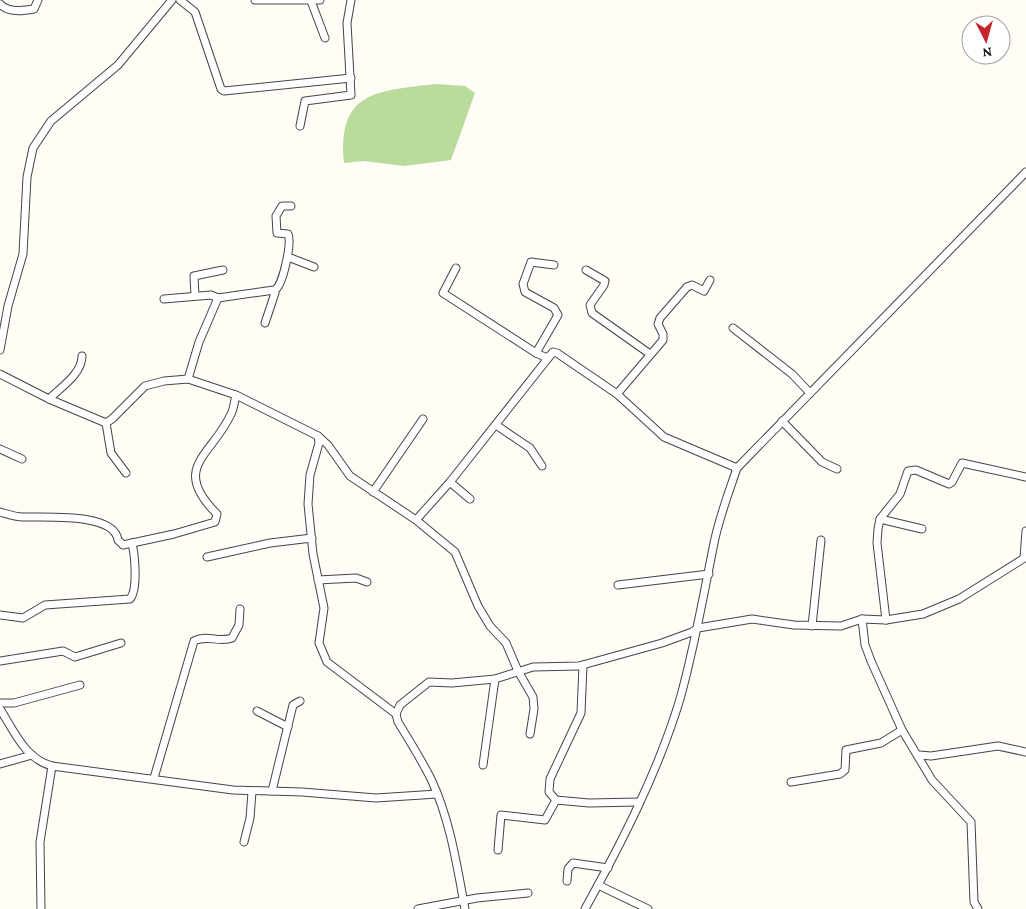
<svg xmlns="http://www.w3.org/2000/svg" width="1026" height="909" viewBox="0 0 1026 909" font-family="'Crimson Pro',serif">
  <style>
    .forest { fill: #b9dc9c }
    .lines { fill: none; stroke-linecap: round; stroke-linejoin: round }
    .minor-casing { stroke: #444; stroke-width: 9 }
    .minor { stroke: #fff; stroke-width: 7 }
  </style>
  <rect width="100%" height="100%" fill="#fffdf5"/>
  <path class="forest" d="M435 84 465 86 475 93 451 160 404 166 364 161 344 163C337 91 377 91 435 84Z"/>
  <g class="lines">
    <g class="minor-casing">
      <g id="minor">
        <path d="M180 0 195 12 221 89 224 91 351 78"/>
        <path d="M255 0H320"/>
        <path d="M311 1 325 38"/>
        <path d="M0 4C8 13 23 11 34 9L38 0"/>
        <path d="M300 126 305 101 351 95 347 23 351 0"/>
        <path d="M288 257 314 267"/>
        <path d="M456 268 443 293 536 353 547 358 549 356"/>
        <path d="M586 270 605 281 604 285 590 305 592 313 650 354"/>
        <path d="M275 290C283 285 292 243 288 234L277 233 276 216 282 206H291"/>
        <path d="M195 296 194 276 223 270"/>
        <path d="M218 298 274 290 275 293 265 323"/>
        <path d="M164 299 211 295 218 298 199 342 188 379"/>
        <path d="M733 328 792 374 810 393"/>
        <path d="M0 350 8 306 23 254 27 177 33 148 51 121 118 65 172 0"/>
        <path d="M536 353 558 315 554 308 525 292 523 284 531 262 554 265"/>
        <path d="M0 374 49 399 106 423 112 419 145 386 164 381 188 379 236 395 318 436 328 445 350 476 416 520 455 552 478 606 490 626 506 643 518 671 533 697 534 709 530 734"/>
        <path d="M617 394 663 340V334L658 324 660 318 687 287 692 285 704 291 710 280"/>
        <path d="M49 399C61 387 82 374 82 356"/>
        <path d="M782 421 822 462 837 469"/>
        <path d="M106 423 111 453 126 473"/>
        <path d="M496 425 530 448 542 466"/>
        <path d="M318 436 319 443 310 475 308 504 313 554 324 608 319 643 327 662 396 714"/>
        <path d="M0 449 22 459"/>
        <path d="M450 482 470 499"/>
        <path d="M373 492 423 419"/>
        <path d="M0 512C7 514 15 517 23 517 44 518 114 512 118 540L123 545 174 534 215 522 217 514C170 467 212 456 231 414 234 409 234 402 236 395"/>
        <path d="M880 519 922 529"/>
        <path d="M416 520 450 482 553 352 557 353 617 394 664 437 737 468"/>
        <path d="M207 557 270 543 312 538"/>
        <path d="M1024 558 1026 531"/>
        <path d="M318 580 356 578 367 582"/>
        <path d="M618 585 709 574"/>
        <path d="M0 615 23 618 45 605 130 599C138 590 135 556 132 543"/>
        <path d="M862 619 865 645 871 661 902 730 932 780 971 822 974 902 978 909"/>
        <path d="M886 620 877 543 878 529 880 519 900 494 908 471 916 470 949 484 952 482 962 463 1026 477"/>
        <path d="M812 626 821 540"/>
        <path d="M0 661 63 651 75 657 121 643"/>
        <path d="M583 665 581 713 550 779 549 792 556 800 589 803 639 802"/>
        <path d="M0 703H14L80 685"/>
        <path d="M0 709C14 731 25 759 52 766L233 790 302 792 376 798 437 794"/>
        <path d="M257 711 288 727"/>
        <path d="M919 755 931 756 998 746 1026 752"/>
        <path d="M0 764 32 755"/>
        <path d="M483 765 495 679"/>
        <path d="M154 778 194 641C206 634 220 643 232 638L239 625 240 609"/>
        <path d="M791 782 840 774 845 770 846 750 881 743 902 730"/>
        <path d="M272 791 293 705 300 701"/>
        <path d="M244 842 250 818 252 792"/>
        <path d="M498 850 501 815 545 820 556 800"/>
        <path d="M567 881 568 869 573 863 608 868"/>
        <path d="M598 885 648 909"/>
        <path d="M41 909 40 842 52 766"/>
        <path d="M418 909 477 898 528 893"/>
        <path d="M465 909C457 866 450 819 431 779 421 759 409 740 398 722L396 714 400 705 429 682 452 683 495 679 533 667 579 666 662 643 692 632 698 628 752 619 794 625 841 626 862 619 886 620 923 614 959 599 1026 557"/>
        <path d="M585 909C622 842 658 772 680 699 694 649 703 598 713 548 718 520 728 495 737 468L1026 172"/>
      </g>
    </g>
    <use href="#minor" class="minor"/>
  </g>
  <g transform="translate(986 40) rotate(174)"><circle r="24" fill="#ffffff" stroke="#a0a0a0"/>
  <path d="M0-4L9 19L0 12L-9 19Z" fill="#c4262e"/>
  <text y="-8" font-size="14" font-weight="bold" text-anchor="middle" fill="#111111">N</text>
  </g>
</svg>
